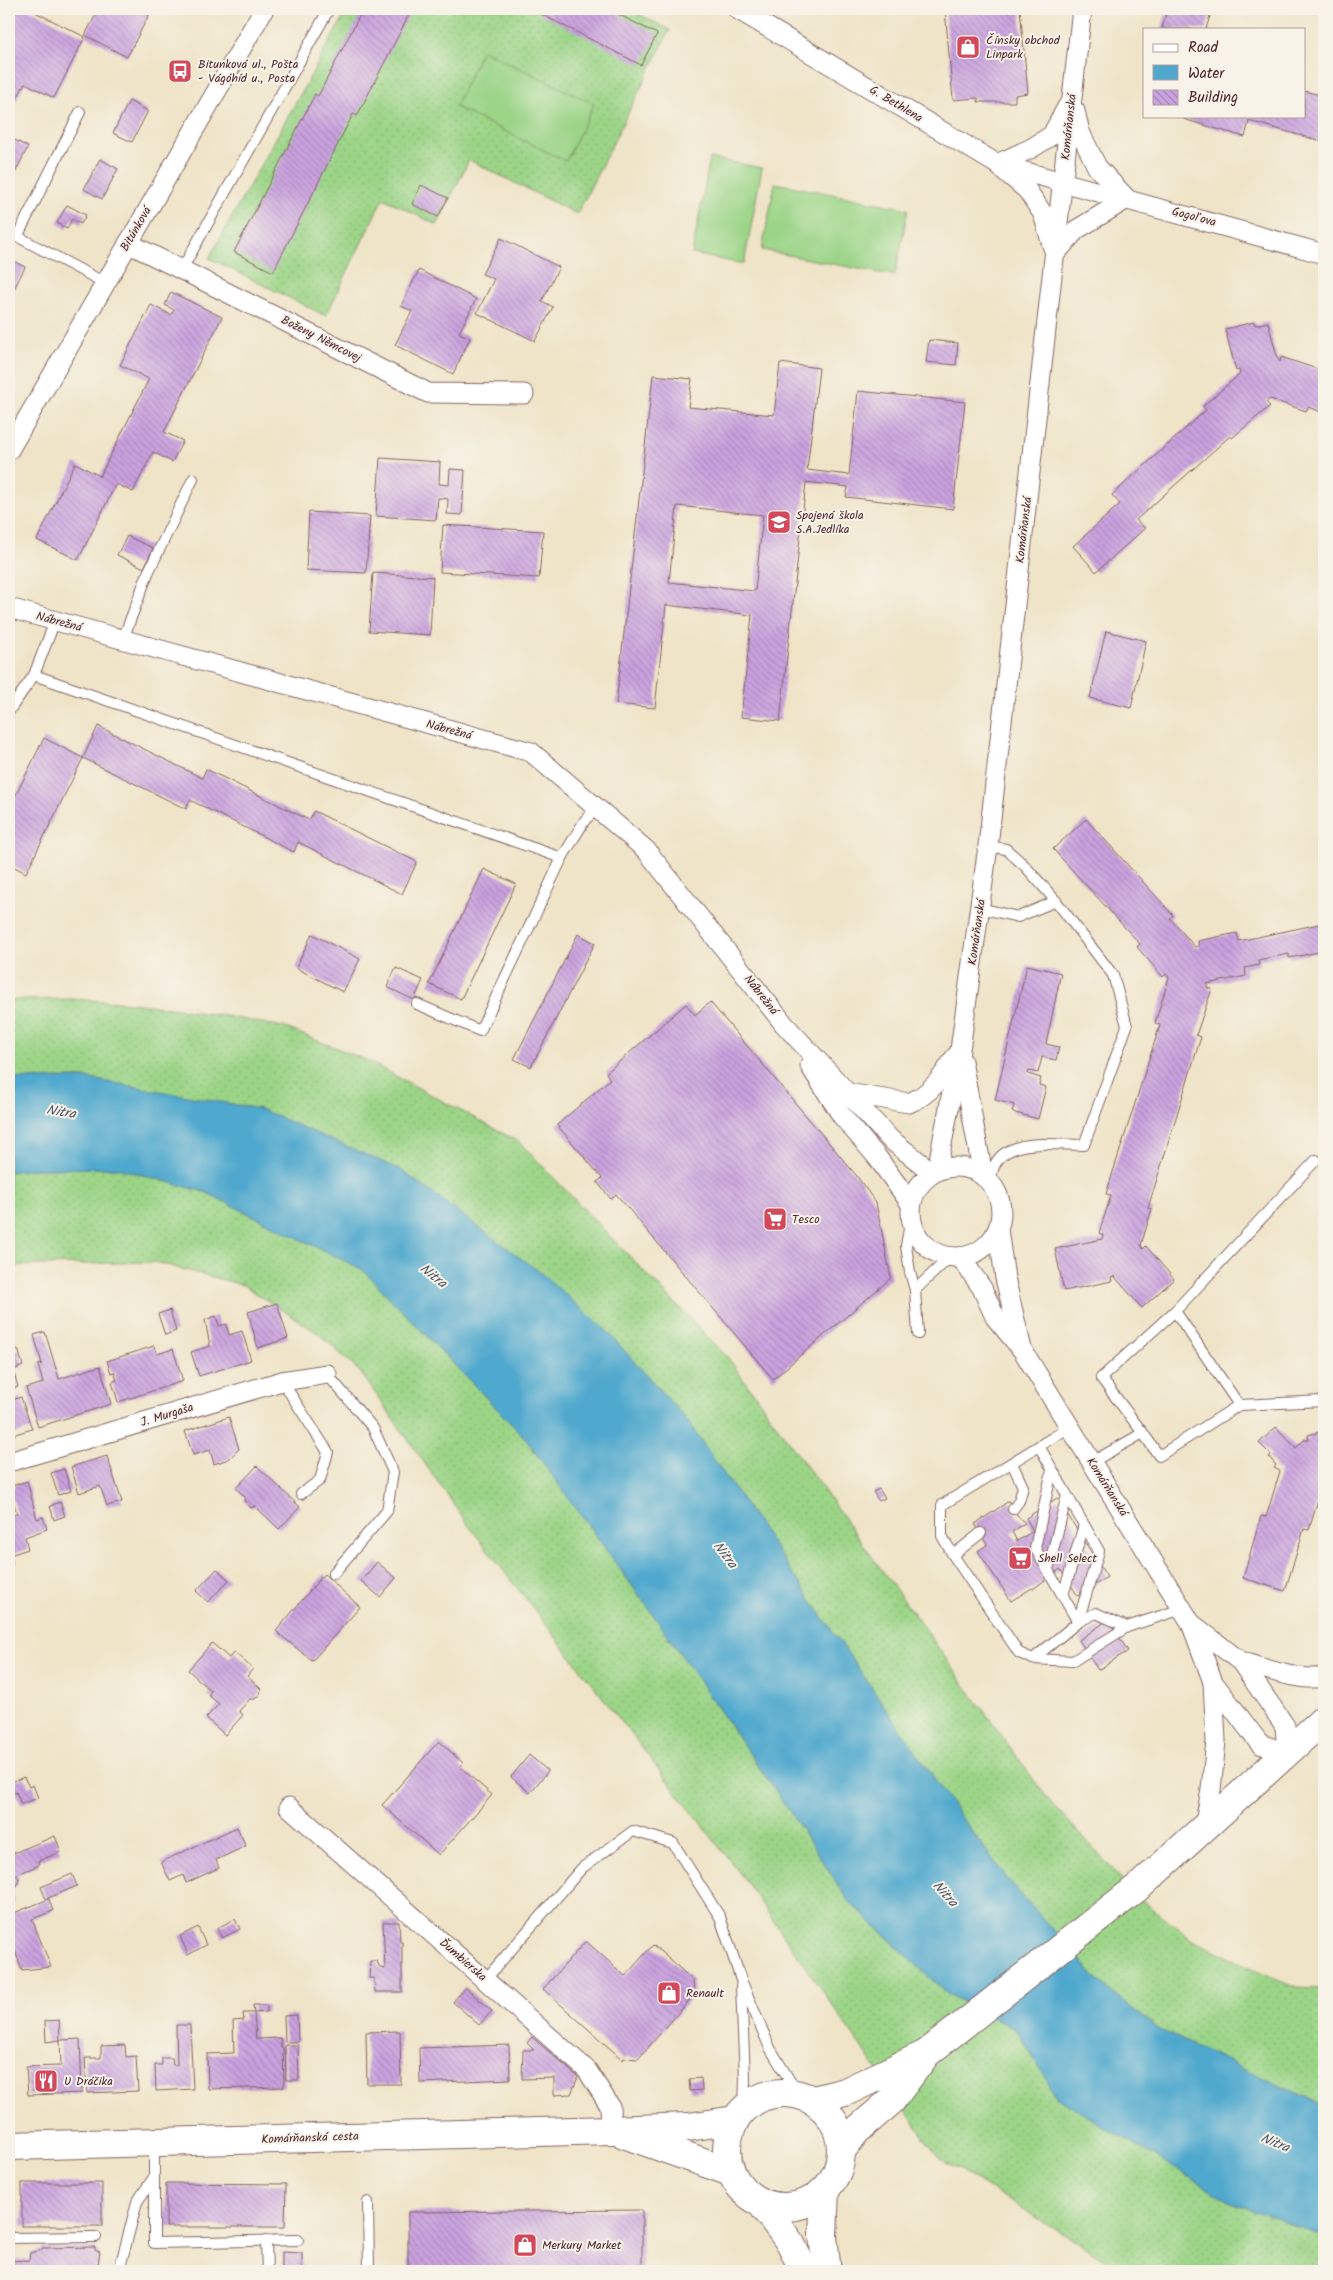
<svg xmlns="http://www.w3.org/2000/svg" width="1333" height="2280" viewBox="0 0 1333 2280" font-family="Kalam,sans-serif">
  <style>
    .grass { fill: url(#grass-dots); stroke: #737a5a }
    .pitch { fill: #9cd588; stroke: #737a5a }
    .water { fill: #50a8cd; stroke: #4d647c }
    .building { fill: url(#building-back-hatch); fill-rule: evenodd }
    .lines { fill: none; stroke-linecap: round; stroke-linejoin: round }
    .lane-casing { stroke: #846462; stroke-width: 12 }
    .street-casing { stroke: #846462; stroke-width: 21 }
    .secondary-casing { stroke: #846462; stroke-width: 30 }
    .primary-casing { stroke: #846462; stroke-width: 30 }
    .lane { stroke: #fff; stroke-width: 10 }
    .street { stroke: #fff; stroke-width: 19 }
    .secondary { stroke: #fff; stroke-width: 28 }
    .primary { stroke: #fff; stroke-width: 28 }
    .labels { text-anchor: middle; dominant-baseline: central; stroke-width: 4; stroke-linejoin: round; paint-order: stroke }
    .poi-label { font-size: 12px; fill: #4a1f2b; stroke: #f7f3e8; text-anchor: start }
    .street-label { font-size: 12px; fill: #4a1f2b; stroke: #f7f3e8 }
    .water-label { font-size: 14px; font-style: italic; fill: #4c566c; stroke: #f7f3e8 }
  </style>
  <defs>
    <pattern id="grass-dots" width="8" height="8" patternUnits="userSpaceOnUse" patternTransform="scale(1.25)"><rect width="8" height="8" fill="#9cd588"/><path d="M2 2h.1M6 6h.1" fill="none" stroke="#88b676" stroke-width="1.8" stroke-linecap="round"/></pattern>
    <pattern id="building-back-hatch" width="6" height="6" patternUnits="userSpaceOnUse" patternTransform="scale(1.25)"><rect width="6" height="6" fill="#caa3e0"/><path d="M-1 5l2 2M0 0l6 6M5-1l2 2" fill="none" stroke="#a684b6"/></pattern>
  </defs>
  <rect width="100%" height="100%" fill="#f7f3e8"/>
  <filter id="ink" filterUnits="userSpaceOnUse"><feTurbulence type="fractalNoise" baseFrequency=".02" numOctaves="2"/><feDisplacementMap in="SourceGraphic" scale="10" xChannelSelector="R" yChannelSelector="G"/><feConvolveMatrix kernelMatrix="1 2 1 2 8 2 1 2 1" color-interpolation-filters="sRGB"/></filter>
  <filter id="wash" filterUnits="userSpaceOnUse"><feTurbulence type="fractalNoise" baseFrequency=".0096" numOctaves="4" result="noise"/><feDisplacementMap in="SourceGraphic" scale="20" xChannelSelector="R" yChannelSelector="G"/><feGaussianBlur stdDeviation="1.12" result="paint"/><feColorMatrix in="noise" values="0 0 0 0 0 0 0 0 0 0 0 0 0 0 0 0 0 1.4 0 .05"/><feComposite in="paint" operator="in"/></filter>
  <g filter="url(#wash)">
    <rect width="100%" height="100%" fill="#efe4c8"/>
    <g class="grass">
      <path d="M348 9H629L670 30 577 214 469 160 437 225 383 198 326 316 209 258Z"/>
      <path d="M73 999 133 1003 226 1016 283 1027 364 1059 519 1142 728 1358 1047 1798 1137 1896 1191 1939 1292 1987 1324 1988V2106L1158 2029 1104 1986 1014 1887 968 1827 686 1419 86 1078 9 1079V1000Z"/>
      <path d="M117 1168 205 1192 363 1269 525 1438 647 1606 782 1800 848 1900 946 1993 1018 2031 1057 2098 1324 2236V2271H1124L938 2157 745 1880 469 1526 361 1373 318 1333 243 1285 155 1262 9 1266V1172L30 1169Z"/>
    </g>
    <g class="pitch">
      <path d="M482 50 594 104 566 161 455 107Z"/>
      <path d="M710 158 762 168 744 264 692 254Z"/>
      <path d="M775 183 908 209 895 276 762 250Z"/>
    </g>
    <path class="water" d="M86 1078 260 1109 401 1170 541 1273 606 1330 686 1419 968 1827 1014 1887 1104 1986 1158 2029 1324 2106V2236L1231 2202 1057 2098 1018 2031 946 1993 848 1900 782 1800 647 1606 525 1438 363 1270 205 1192 117 1168 30 1169 9 1172V1079Z"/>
    <g id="blocks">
      <g class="building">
        <path d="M9 9H29L85 37 54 98 25 83 9 114Z"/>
        <path d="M99 9H152L127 57 85 35Z"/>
        <path d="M363 9H412L357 116 353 114 273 272 234 252 315 94 318 96Z"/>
        <path d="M541 9H608L657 34 641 65 539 13Z"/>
        <path d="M945 9H1020L1028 93 1015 95V102H978V98L953 100Z"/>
        <path d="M1167 9H1212L1206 29H1162Z"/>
        <path d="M1304 91 1324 96V142L1249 121 1245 137 1183 119V116H1304Z"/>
        <path d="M129 101 148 111 132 142 113 133Z"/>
        <path d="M9 137 28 147 9 185Z"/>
        <path d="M100 159 118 169 102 199 84 189Z"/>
        <path d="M421 185 448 198 438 217 412 204Z"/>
        <path d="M67 205 86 215 81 224 72 219 67 229 57 223Z"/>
        <path d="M501 238 559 267 542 301 553 307 535 341 477 313 494 279 482 274Z"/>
        <path d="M9 259 25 267 9 299Z"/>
        <path d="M419 270 476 299 459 333 470 338 453 374 395 345 412 311 401 306Z"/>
        <path d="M171 292 222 317 164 432 183 441 172 462 153 452 133 492 116 484 78 560 37 540 75 463 100 476 149 379 120 365 151 305 171 315 174 310 165 305Z"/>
        <path d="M1254 322 1255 325 1268 322 1277 357 1280 362 1281 357 1320 370 1319 374 1324 376V413L1308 407 1306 411 1270 399 1266 402 1270 406 1232 438 1230 436 1136 520 1145 528 1096 572 1073 546 1120 504 1112 495 1206 410 1203 406 1240 374 1239 370 1236 371 1225 329Z"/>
        <path d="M929 340 958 343 956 365 926 362Z"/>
        <path d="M780 363 819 368 807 470 849 475 858 391 965 402 953 509 846 497 848 487 806 482 780 721 741 717 752 615 666 605 655 708 616 704 653 375 692 379 688 407 774 415ZM677 506 763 515 755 591 669 582Z"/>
        <path d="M380 458 440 462 439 484 449 485 450 469 465 470 462 515 447 514 448 499 438 498 436 520 376 516Z"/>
        <path d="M309 512 370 516 366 573 306 570Z"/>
        <path d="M443 525 543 531 539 578 440 572Z"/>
        <path d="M127 536 153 548 144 568 117 555Z"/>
        <path d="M373 573 433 577 430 635 369 631Z"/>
        <path d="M1106 631 1146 641 1131 708 1090 698Z"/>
        <path d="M98 726 202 778 206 769 309 820 314 811 417 862 402 894 298 842 294 852 190 800 186 809 83 758 26 873 9 864V809L44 738 83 758Z"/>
        <path d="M1086 819 1173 915 1170 918 1195 947 1199 946 1198 941 1237 933 1239 941 1324 923V951L1289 958V954L1258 960 1259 965 1245 968 1246 976 1207 984V988L1212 989 1196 1035 1201 1037 1148 1208 1152 1209 1141 1245 1143 1249 1146 1246 1174 1279 1142 1308 1114 1276 1111 1277 1112 1281 1064 1291 1055 1249 1102 1239 1103 1235 1099 1233 1111 1195 1106 1194 1160 1025 1155 1023 1169 978 1166 974 1163 977 1137 947 1140 944 1053 849Z"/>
        <path d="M484 869 516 884 461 999 429 984Z"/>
        <path d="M312 934 360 959 343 992 296 968Z"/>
        <path d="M578 934 595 943 531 1067 514 1059Z"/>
        <path d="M1027 965 1061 973 1046 1044 1059 1047 1056 1060 1042 1057 1038 1073 1029 1071 1028 1074 1041 1078 1039 1085 1046 1087 1038 1119 1012 1112 1014 1105 995 1100Z"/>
        <path d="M396 968 423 980 414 1000 387 987Z"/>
        <path d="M710 1002 856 1175 876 1203 891 1278 773 1379 616 1194 611 1199 597 1182 602 1178 557 1125 610 1079 606 1073 686 1004 695 1015Z"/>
        <path d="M277 1303 288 1338 258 1348 248 1312Z"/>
        <path d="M170 1310 176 1331 165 1335 158 1314Z"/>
        <path d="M216 1316 219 1326 226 1324 229 1335 242 1331 251 1360 199 1376 191 1352 210 1346 205 1320Z"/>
        <path d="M45 1332 59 1379 100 1366 111 1404 38 1427 26 1388 43 1383 38 1365 42 1364 34 1335Z"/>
        <path d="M154 1346 157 1354 173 1349 183 1381 118 1402 112 1382 117 1380 114 1372 111 1373 107 1361Z"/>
        <path d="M18 1349 23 1366 13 1370 9 1351Z"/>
        <path d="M13 1370 18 1387 9 1390V1371Z"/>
        <path d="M21 1397 32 1429 9 1436V1401Z"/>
        <path d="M229 1417 239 1449 229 1459 214 1464 210 1450 193 1455 185 1431Z"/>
        <path d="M1276 1427 1296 1448 1304 1440H1309L1308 1435 1324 1431V1477L1319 1478 1318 1482 1323 1483 1309 1530 1304 1529 1285 1591 1243 1578 1261 1516 1266 1517 1280 1471 1274 1468 1276 1465 1269 1457 1271 1455 1259 1443Z"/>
        <path d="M107 1456 122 1502 107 1506 100 1486 79 1493 71 1467Z"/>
        <path d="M257 1466 300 1507 279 1529 255 1506 251 1508 244 1501 245 1497 236 1488Z"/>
        <path d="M64 1469 71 1491 58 1495 51 1473Z"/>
        <path d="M27 1481 37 1519 43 1517 47 1529 25 1537 28 1549 10 1555 13 1564 9 1565V1516L17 1514 9 1487Z"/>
        <path d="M879 1489 885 1498 879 1501 873 1492Z"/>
        <path d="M1057 1498 1107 1577 1078 1596 1060 1569 1033 1589 1032 1588 1011 1601 978 1551 987 1545 975 1524 1009 1501 1017 1516 1025 1523 1012 1532 1017 1541 1033 1531 1026 1518Z"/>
        <path d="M60 1502 65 1516 54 1520 50 1506Z"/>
        <path d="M377 1562 396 1578 380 1597 361 1581Z"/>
        <path d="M217 1569 229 1580 208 1602 196 1591Z"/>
        <path d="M324 1574 360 1607 312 1661 276 1631Z"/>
        <path d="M1108 1620 1128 1651 1098 1670 1079 1640Z"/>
        <path d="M212 1643 229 1658 234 1652 253 1669 247 1676 261 1689 260 1694 255 1699H250L239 1711 243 1715 225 1735 206 1718 219 1704 208 1695 211 1691 188 1670Z"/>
        <path d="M439 1741 463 1763 460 1767 492 1795 439 1855 382 1805Z"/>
        <path d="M529 1755 548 1771 530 1793 511 1777Z"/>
        <path d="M24 1777 29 1787 33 1785 38 1798 21 1804 16 1792 9 1795V1783Z"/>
        <path d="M237 1827 246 1846 216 1860 219 1868 186 1883 183 1875 170 1881 161 1862Z"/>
        <path d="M55 1836 61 1852 38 1861 39 1865 16 1875 19 1878 17 1886 10 1888 15 1901 9 1904V1855Z"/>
        <path d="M72 1874 77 1886 46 1899 41 1887Z"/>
        <path d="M49 1899 53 1911 32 1919 51 1967 22 1970 9 1935V1915Z"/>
        <path d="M235 1919 240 1929 222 1938 217 1928Z"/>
        <path d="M383 1922H399L400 1942H402V1992H375L374 1978H369L370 1961H377L380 1968 385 1969Z"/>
        <path d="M198 1927 206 1945 188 1955 180 1936Z"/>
        <path d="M586 1941 625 1976 653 1945 693 1980 694 1995 638 2059 624 2058 623 2060 543 1989Z"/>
        <path d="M465 1987 492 2011 479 2025 453 2002Z"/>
        <path d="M253 2005H267V2012L254 2013 256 2039 280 2038 281 2047H283L284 2087 208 2089 207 2054 234 2053 233 2021 244 2020 243 2013H254Z"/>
        <path d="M297 2015 298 2042H285L284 2016Z"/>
        <path d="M59 2020 60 2040 46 2042 45 2021Z"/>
        <path d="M176 2025H190L193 2089 156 2091 155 2065H162V2058H172L173 2065H177Z"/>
        <path d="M400 2031 401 2084H367L366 2032Z"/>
        <path d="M532 2037 578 2077 571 2094 554 2095V2078L522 2079 523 2050H534L527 2043Z"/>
        <path d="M80 2039 82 2093 28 2095 26 2067 61 2066 60 2040Z"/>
        <path d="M125 2045 126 2057 136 2056 138 2091 87 2093 85 2058H101V2046Z"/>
        <path d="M285 2045H298L299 2080H286Z"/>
        <path d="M509 2045 510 2079 420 2083 419 2048Z"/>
        <path d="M701 2078 702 2090 690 2091 689 2079Z"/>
        <rect x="22" y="2183" width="80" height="43"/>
        <path d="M166 2183 286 2184 285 2227H166Z"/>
        <path d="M642 2210V2271H408V2212Z"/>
        <path d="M95 2247V2250L100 2252 97 2271H9V2261L29 2260 30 2253 42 2250V2248Z"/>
        <path d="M282 2252 302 2253V2271H282Z"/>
      </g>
    </g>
  </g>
  <g filter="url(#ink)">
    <use href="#blocks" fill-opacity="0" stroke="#846462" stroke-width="1"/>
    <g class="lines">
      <g class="lane-casing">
        <g id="lane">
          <path d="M9 232 105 283"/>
          <path d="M17 237 80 112"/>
          <path d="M182 269 329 9"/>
          <path d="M123 639 148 573 193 479"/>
          <path d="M34 675 562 858"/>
          <path d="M9 711 34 675 55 621"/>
          <path d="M988 846 1006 849 1025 866 1056 901 1113 975 1127 1026 1084 1145C1050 1145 990 1134 991 1184"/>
          <path d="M980 908 1018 917 1056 901"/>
          <path d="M417 1004 480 1031 562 858 585 820 598 807"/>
          <path d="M911 1218 906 1246 910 1272 915 1290 918 1334"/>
          <path d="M915 1290 949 1258"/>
          <path d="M327 1374 373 1428 393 1472 387 1511 333 1574"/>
          <path d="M282 1381 328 1452 320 1480 301 1494"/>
          <path d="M1239 1405 1324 1401"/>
          <path d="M1070 1427 942 1505V1536L953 1555 1019 1653 1033 1659 1073 1661 1127 1627 1182 1609"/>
          <path d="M1143 1433 1101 1378 1175 1311 1316 1160"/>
          <path d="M1039 1446 1099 1551 1078 1622"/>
          <path d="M1092 1462 1143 1433 1159 1456 1239 1405 1175 1311"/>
          <path d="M1012 1463 1023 1487 1019 1501 1013 1509"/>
          <path d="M1052 1470 1035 1548 1078 1622"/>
          <path d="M953 1555 981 1533"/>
          <path d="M1048 1570 1067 1495"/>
          <path d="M1063 1595 1084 1525"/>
          <path d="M1033 1659 1078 1622 1096 1613 1127 1627"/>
          <path d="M485 1980 582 1868 633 1831 673 1843 720 1917 741 1980 770 2048 798 2094"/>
          <path d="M741 1986 745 2078 744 2109"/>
          <path d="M154 2143V2243L298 2240"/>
          <path d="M368 2202 369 2271"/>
          <path d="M9 2238 96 2237"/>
          <path d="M266 2240 267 2271"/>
          <path d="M119 2271 137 2202 154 2177"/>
        </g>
      </g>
      <g class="street-casing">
        <g id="street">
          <path d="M737 9 997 164 1324 254"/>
          <path d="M1075 111 1080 132 1097 167 1127 199"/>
          <path d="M997 164 1032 148 1052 135 1067 107"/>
          <path d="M1000 167 1027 190 1043 214 1053 248"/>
          <path d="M128 243 428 393 524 394"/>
          <path d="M1055 254 1076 230 1127 199"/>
          <path d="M9 450 264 9"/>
          <path d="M9 608 531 752 646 850 784 1024 890 1139 933 1173"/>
          <path d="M962 1061 983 1175"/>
          <path d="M810 1066 842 1116 877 1157 911 1204"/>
          <path d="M847 1093 909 1103C931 1094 943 1076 955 1057"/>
          <circle cx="956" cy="1212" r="45"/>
          <path d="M937 1170 960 1050 988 846 1082 9"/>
          <path d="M998 1229 1005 1278 1021 1345"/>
          <path d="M961 1258 982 1288 995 1317 1023 1351 1191 1623 1213 1682 1260 1744 1287 1753 1285 1726 1241 1662 1191 1623"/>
          <path d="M9 1462 282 1381 327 1374"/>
          <path d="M1241 1662C1264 1668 1301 1682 1324 1677"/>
          <path d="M289 1807 587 2070 610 2106 611 2130"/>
          <path d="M1204 1828 1211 1790 1216 1741 1213 1682"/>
        </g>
      </g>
      <g class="secondary-casing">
        <g id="secondary">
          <path d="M825 2190 823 2236 827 2271"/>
          <path d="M761 2203 791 2244 804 2271"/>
        </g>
      </g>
      <g class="primary-casing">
        <g id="primary">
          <circle cx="784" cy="2150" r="57"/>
          <path d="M813 2100 845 2092 926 2054 1142 1884 1324 1719"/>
          <path d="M624 2134 731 2172"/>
          <path d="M9 2146 611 2130 688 2127 735 2120"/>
          <path d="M841 2151 856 2131 891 2101 924 2057"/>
        </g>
      </g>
      <use href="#lane" class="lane"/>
      <use href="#street" class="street"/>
      <use href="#secondary" class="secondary"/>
      <use href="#primary" class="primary"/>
    </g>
  </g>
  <defs>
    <g id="shop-square" transform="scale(1.25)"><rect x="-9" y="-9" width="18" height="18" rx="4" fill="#d1495b" stroke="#f7f3e8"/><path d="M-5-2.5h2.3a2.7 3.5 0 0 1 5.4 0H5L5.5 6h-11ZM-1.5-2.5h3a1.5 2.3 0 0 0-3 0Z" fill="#fff"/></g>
    <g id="bus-square" transform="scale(1.25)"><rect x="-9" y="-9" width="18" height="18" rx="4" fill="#d1495b" stroke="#f7f3e8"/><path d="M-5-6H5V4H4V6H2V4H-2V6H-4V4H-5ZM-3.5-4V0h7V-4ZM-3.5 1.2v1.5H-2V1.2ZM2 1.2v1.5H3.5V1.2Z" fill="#fff"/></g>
    <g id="school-square" transform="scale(1.25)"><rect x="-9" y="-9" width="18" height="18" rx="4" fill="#d1495b" stroke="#f7f3e8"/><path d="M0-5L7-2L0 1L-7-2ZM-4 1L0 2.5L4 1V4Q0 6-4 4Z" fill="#fff"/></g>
    <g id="supermarket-square" transform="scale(1.25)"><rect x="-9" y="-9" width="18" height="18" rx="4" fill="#d1495b" stroke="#f7f3e8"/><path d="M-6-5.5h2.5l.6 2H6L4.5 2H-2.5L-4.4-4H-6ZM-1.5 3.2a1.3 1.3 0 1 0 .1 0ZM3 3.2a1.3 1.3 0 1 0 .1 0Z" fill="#fff"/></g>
    <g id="restaurant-square" transform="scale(1.25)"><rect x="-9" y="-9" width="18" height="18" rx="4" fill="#d1495b" stroke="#f7f3e8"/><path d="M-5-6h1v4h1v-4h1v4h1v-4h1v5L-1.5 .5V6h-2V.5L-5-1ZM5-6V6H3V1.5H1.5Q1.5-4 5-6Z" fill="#fff"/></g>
  </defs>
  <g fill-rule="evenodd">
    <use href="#shop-square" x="968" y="47"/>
    <use href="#bus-square" x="180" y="71"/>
    <use href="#school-square" x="779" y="522"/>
    <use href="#supermarket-square" x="775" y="1219"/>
    <use href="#supermarket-square" x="1020" y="1558"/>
    <use href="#shop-square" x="669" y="1993"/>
    <use href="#restaurant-square" x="46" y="2081"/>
    <use href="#shop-square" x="525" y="2245"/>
  </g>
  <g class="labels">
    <g class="poi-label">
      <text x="986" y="40">Čínsky obchod<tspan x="986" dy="14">Linpark</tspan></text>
      <text x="198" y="64">Bitunková ul., Pošta<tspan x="198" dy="14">- Vágóhíd u., Posta</tspan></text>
      <text x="796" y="515">Spojená škola<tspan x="796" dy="14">S.A.Jedlíka</tspan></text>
      <text x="792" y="1219">Tesco</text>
      <text x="1038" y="1558">Shell Select</text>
      <text x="686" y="1993">Renault</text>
      <text x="64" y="2081">U Dráčika</text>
      <text x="542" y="2245">Merkury Market</text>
    </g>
    <g class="street-label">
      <text transform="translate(896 104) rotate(31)">G. Bethlena</text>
      <text transform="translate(1069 127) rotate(-84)">Komárňanská</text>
      <text transform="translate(1194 217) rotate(15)">Gogoľova</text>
      <text transform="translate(136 229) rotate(-60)">Bitúnková</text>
      <text transform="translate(321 339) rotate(27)">Boženy Němcovej</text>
      <text transform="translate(1024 530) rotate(-83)">Komárňanská</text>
      <text transform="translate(59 622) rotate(15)">Nábrežná</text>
      <text transform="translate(449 730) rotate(15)">Nábrežná</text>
      <text transform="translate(977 932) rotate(-82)">Komárňanská</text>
      <text transform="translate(761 995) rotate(52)">Nábrežná</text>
      <text transform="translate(167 1415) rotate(-17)">J. Murgaša</text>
      <text transform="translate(1107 1487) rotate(58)">Komárňanská</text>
      <text transform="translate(463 1960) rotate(41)">Ďumbierska</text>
      <text transform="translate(310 2138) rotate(-2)">Komárňanská cesta</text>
    </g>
    <g class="water-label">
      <text transform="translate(61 1112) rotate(9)">Nitra</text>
      <text transform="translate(433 1276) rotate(38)">Nitra</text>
      <text transform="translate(725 1555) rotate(52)">Nitra</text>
      <text transform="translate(945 1894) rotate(48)">Nitra</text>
      <text transform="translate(1275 2143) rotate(22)">Nitra</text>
    </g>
  </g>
  <rect width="1333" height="2280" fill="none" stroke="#f7f3e8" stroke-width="30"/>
  <rect x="1143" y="28" width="162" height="90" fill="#f7f3e8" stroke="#b29e9c"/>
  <rect x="1153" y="44" width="25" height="8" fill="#ffffff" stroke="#b29e9c"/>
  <text x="1188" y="52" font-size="15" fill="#4a1f2b">Road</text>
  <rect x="1153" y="65" width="25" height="15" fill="#50a8cd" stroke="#b29e9c"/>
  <text x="1188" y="78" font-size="15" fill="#4a1f2b">Water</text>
  <rect x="1153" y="90" width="25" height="15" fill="url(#building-back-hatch)" stroke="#b29e9c"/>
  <text x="1188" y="102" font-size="15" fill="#4a1f2b">Building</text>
</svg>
